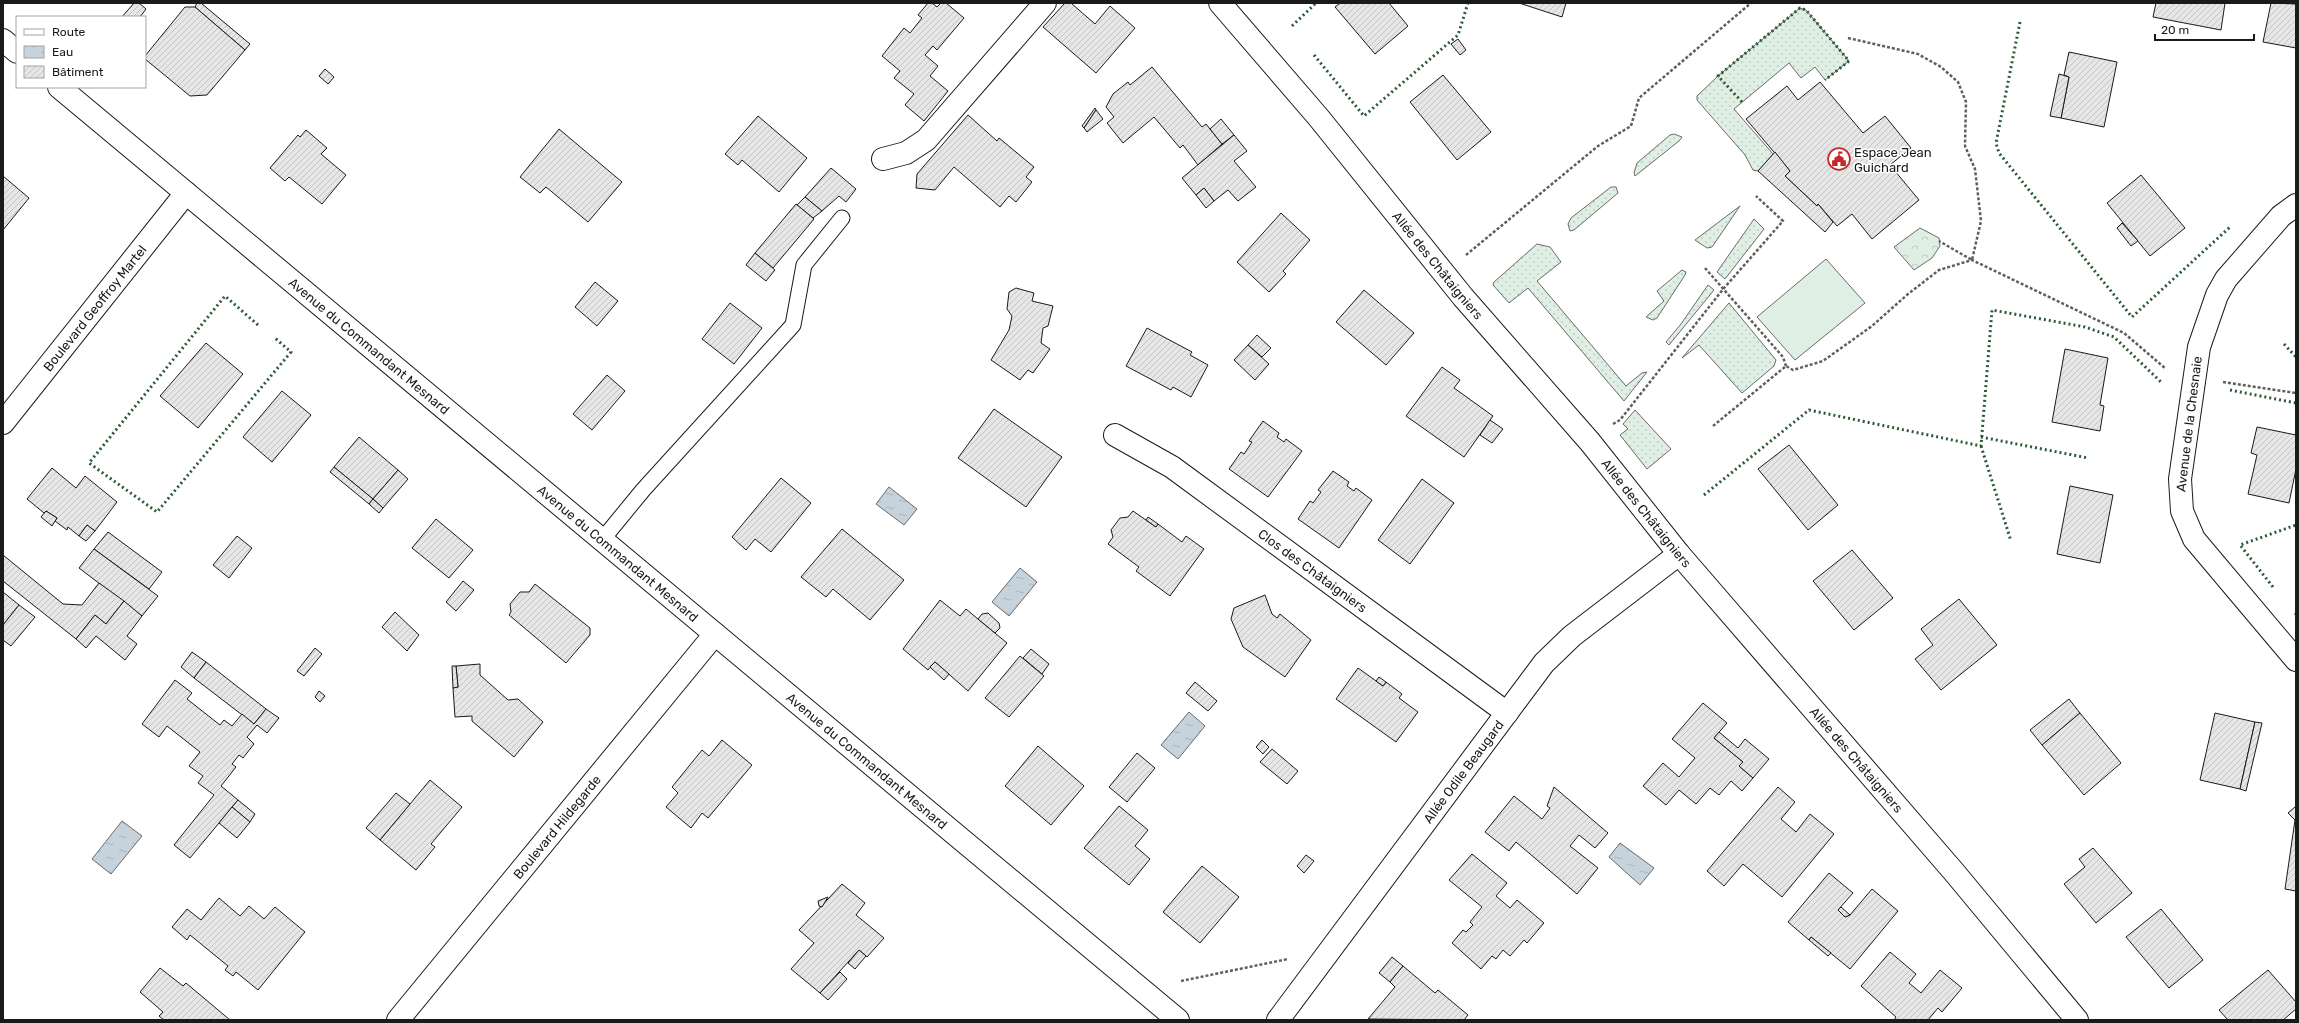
<svg xmlns="http://www.w3.org/2000/svg" width="2299" height="1023" viewBox="0 0 2299 1023" font-family="Rubik,sans-serif">
  <style>
    .grass { fill: url(#grass-dots); stroke: #6a6a6a }
    .forest { fill: url(#forest-crowns); stroke: #6a6a6a }
    .pitch { fill: #e0efe3; stroke: #6a6a6a }
    .water { fill: url(#water-ripples); stroke: #6a6a6a }
    .building { fill: url(#building-hatch); stroke: #1a1a1a }
    .lines { fill: none; stroke-linecap: round; stroke-linejoin: round }
    .service-casing { stroke: #1a1a1a; stroke-width: 17 }
    .minor-casing { stroke: #1a1a1a; stroke-width: 24 }
    .path { stroke: #5f5f5f; stroke-width: 2.5; stroke-dasharray: 3 2; stroke-linecap: butt }
    .service { stroke: #fff; stroke-width: 15 }
    .minor { stroke: #fff; stroke-width: 22 }
    .hedge { stroke: #2b5a34; stroke-width: 3; stroke-dasharray: 2 3; stroke-linecap: butt }
    .labels { text-anchor: middle; dominant-baseline: central; stroke-width: 3; stroke-linejoin: round; paint-order: stroke }
    .poi-label { font-size: 13px; fill: #1a1a1a; stroke: #fff; text-anchor: start }
    .street-label { font-size: 13px; fill: #1a1a1a; stroke: #fff }
  </style>
  <defs>
    <pattern id="grass-dots" width="8" height="8" patternUnits="userSpaceOnUse"><rect width="8" height="8" fill="#e0efe3"/><path d="M2 2h.1M6 6h.1" fill="none" stroke="#c0ccc2" stroke-width="1.8" stroke-linecap="round"/></pattern>
    <pattern id="forest-crowns" width="20" height="18" patternUnits="userSpaceOnUse"><rect width="20" height="18" fill="#e0efe3"/><path d="M2 6a3 3 0 1 1 6 0M12 15a3 3 0 1 1 6 0" fill="none" stroke="#c0ccc2"/></pattern>
    <pattern id="water-ripples" width="26" height="14" patternUnits="userSpaceOnUse"><rect width="26" height="14" fill="#c6d2dc"/><path d="M2 4q2-2 4 0t4 0M15 11q2-2 4 0t4 0" fill="none" stroke="#aab4bc"/></pattern>
    <pattern id="building-hatch" width="6" height="6" patternUnits="userSpaceOnUse"><rect width="6" height="6" fill="#e6e6e6"/><path d="M-1 1l2-2M0 6l6-6M5 7l2-2" fill="none" stroke="#c5c5c5"/></pattern>
  </defs>
  <rect width="100%" height="100%" fill="#fff"/>
  <g class="grass">
    <path d="M1800 8 1806 10 1849 61 1825 80 1815 67 1801 78 1789 63 1734 109 1773 154 1758 171 1753 170 1745 155 1697 100V96L1718 76Z"/>
    <path d="M1674 134 1682 137 1679 141 1635 176 1634 173 1637 163 1670 135Z"/>
    <path d="M1611 187H1616L1618 193 1574 230 1570 231 1568 224 1571 218Z"/>
    <path d="M1740 206 1712 247 1707 248 1695 240Z"/>
    <path d="M1754 219 1764 229 1725 279 1717 272Z"/>
    <path d="M1537 244 1550 247 1561 262 1537 281 1626 386 1642 373 1647 372 1624 401 1528 288 1509 303 1493 285 1494 282Z"/>
    <path d="M1682 270 1686 272 1685 275 1657 318 1653 320 1646 317 1664 301 1657 291Z"/>
    <path d="M1708 285 1714 290 1669 345 1666 342 1681 324Z"/>
    <path d="M1729 303 1776 360 1774 366 1742 393 1699 345 1682 358Z"/>
    <path d="M1635 410 1671 449 1647 469 1620 435 1628 429 1623 424Z"/>
  </g>
  <path class="forest" d="M1920 228 1939 238 1940 246 1932 258 1914 270 1894 247Z"/>
  <path class="pitch" d="M1826 259 1865 303 1795 360 1757 317Z"/>
  <g class="water">
    <path d="M889 487 917 509 904 525 876 504Z"/>
    <path d="M1020 568 1037 582 1009 616 992 602Z"/>
    <path d="M1189 712 1205 726 1178 759 1161 745Z"/>
    <path d="M122 821 142 836 111 874 92 859Z"/>
    <path d="M1620 843 1654 868 1640 885 1609 857Z"/>
  </g>
  <g class="building">
    <path d="M134 3H139L146 9 140 17H122Z"/>
    <path d="M197 3H201L250 44 245 50 195 7Z"/>
    <path d="M928 3H932L937 7 941 3H946L964 18 937 50 933 46 925 55 938 66 930 76 948 91 924 121 905 105 914 94 894 78 900 71 882 56 904 28 910 33 922 18 918 15Z"/>
    <path d="M1065 3H1071L1095 24 1110 6 1135 28 1096 73 1043 27Z"/>
    <path d="M1340 3H1389L1408 26 1375 54 1335 7Z"/>
    <path d="M1519 3H1566L1562 17Z"/>
    <path d="M2156 3H2225L2221 30 2153 17Z"/>
    <path d="M2271 3 2296 4V48L2263 42Z"/>
    <path d="M185 7H195L245 50 207 95 190 96 145 59V56Z"/>
    <path d="M1458 39 1466 50 1460 55 1451 44Z"/>
    <path d="M2069 52 2117 62 2104 127 2061 118 2069 77 2064 75Z"/>
    <path d="M1152 67 1202 127 1206 124 1222 144 1198 165 1183 145 1180 148 1154 117 1123 143 1107 123 1114 117 1106 107 1113 94 1128 82 1130 85Z"/>
    <path d="M325 69 334 77 328 84 319 76Z"/>
    <path d="M2059 74 2069 77 2061 118 2050 116Z"/>
    <path d="M1443 75 1491 132 1457 160 1410 102Z"/>
    <path d="M1820 82 1863 133 1885 116 1911 148 1890 165 1919 200 1872 239 1852 214 1837 226 1818 204 1817 206 1785 176 1790 171 1746 119 1787 86 1798 100Z"/>
    <path d="M1095 108 1096 110 1084 128 1082 126Z"/>
    <path d="M1096 110 1103 119 1087 132 1084 128Z"/>
    <path d="M968 115 997 141 999 138 1034 167 1026 177 1032 182 1016 202 1009 196 1000 207 954 167 935 190 916 188 917 174Z"/>
    <path d="M758 116 807 158 779 192 742 160 738 165 725 154Z"/>
    <path d="M1221 119 1234 135 1222 144 1210 129Z"/>
    <path d="M559 129 622 182 588 222 546 187 540 193 520 177Z"/>
    <path d="M306 130 327 148 321 154 346 175 322 204 289 177 285 181 270 168 298 135 300 137Z"/>
    <path d="M1234 135 1247 151 1234 161 1256 187 1238 201 1228 190 1214 201 1204 188 1196 195 1182 178Z"/>
    <path d="M1775 152 1790 171 1785 176 1817 206 1818 204 1833 222 1825 232 1758 171Z"/>
    <path d="M831 168 856 189 846 202 839 196 822 211 805 197Z"/>
    <path d="M2141 175 2185 228 2150 256 2107 203Z"/>
    <path d="M3 176 29 198 3 230Z"/>
    <path d="M1204 188 1214 201 1206 208 1196 195Z"/>
    <path d="M805 197 822 211 813 218 797 205Z"/>
    <path d="M796 204 814 219 773 268 755 253Z"/>
    <path d="M1281 213 1310 240 1283 271 1286 274 1269 292 1237 262Z"/>
    <path d="M2122 223 2138 241 2131 246 2117 228Z"/>
    <path d="M755 253 775 270 766 281 746 265Z"/>
    <path d="M595 282 618 301 597 326 575 307Z"/>
    <path d="M1016 288 1034 293 1032 301 1053 306 1048 326 1043 328 1041 343 1050 349 1033 373 1028 370 1020 380 991 360 1009 330 1012 316 1007 309 1009 292Z"/>
    <path d="M1364 290 1414 333 1386 365 1336 322Z"/>
    <path d="M730 303 762 328 734 364 702 339Z"/>
    <path d="M1147 328 1192 352 1190 355 1208 365 1191 397 1173 387 1171 390 1126 366Z"/>
    <path d="M1257 335 1271 348 1262 357 1248 345Z"/>
    <path d="M206 343 243 374 198 428 160 396Z"/>
    <path d="M1248 345 1269 364 1255 380 1234 360Z"/>
    <path d="M2065 349 2108 358 2100 405 2104 406 2100 431 2052 422Z"/>
    <path d="M1442 367 1460 380 1454 388 1493 416 1464 457 1406 416Z"/>
    <path d="M607 375 625 391 592 430 573 414Z"/>
    <path d="M282 391 311 415 272 462 243 437Z"/>
    <path d="M994 409 1062 457 1026 507 958 458Z"/>
    <path d="M1490 420 1503 429 1492 443 1480 435Z"/>
    <path d="M1263 421 1279 433 1277 437 1284 442 1286 439 1302 451 1268 497 1229 469 1241 452 1244 454 1252 442 1249 441Z"/>
    <path d="M2257 427 2296 435V469L2289 503 2248 494 2257 455 2251 453Z"/>
    <path d="M359 437 398 470 373 499 334 467Z"/>
    <path d="M1789 445 1838 505 1808 530 1758 469Z"/>
    <path d="M334 467 373 499 369 504 330 472Z"/>
    <path d="M52 468 76 488 85 476 117 502 95 531 87 525 79 536 68 527 67 530 55 521 57 518 46 511 44 513 27 499Z"/>
    <path d="M398 470 408 479 383 508 373 499Z"/>
    <path d="M1333 471 1349 482 1347 486 1354 491 1356 488 1372 500 1339 548 1298 519 1310 501 1313 503 1321 492 1318 490Z"/>
    <path d="M781 478 811 503 771 552 755 539 746 550 732 537Z"/>
    <path d="M1422 479 1454 503 1410 564 1378 540Z"/>
    <path d="M2070 486 2113 495 2100 563 2057 554Z"/>
    <path d="M373 499 383 508 379 513 369 504Z"/>
    <path d="M46 511 57 518 52 526 41 517Z"/>
    <path d="M1133 511 1156 527 1158 524 1182 542 1186 536 1204 549 1170 596 1136 571 1139 567 1108 544 1113 537 1111 530 1120 518 1128 517Z"/>
    <path d="M1148 517 1158 524 1156 527 1146 520Z"/>
    <path d="M436 519 473 550 449 578 412 548Z"/>
    <path d="M87 525 95 531 86 541 79 536Z"/>
    <path d="M842 529 904 580 870 620 833 589 826 597 801 577Z"/>
    <path d="M108 532 162 572 149 589 94 549Z"/>
    <path d="M237 536 252 548 229 578 213 565Z"/>
    <path d="M94 549 158 596 142 616 79 568Z"/>
    <path d="M1852 550 1893 598 1854 630 1813 581Z"/>
    <path d="M3 555 63 604 82 605 99 583 124 601 106 624 95 615 76 639 3 581Z"/>
    <path d="M463 581 474 590 456 611 446 602Z"/>
    <path d="M535 584 590 628V635L566 663 509 615 511 612 510 604 520 592H529Z"/>
    <path d="M3 592 19 605 3 625Z"/>
    <path d="M1265 595 1272 614 1277 618 1280 614 1311 640 1285 677 1243 647 1231 619 1234 608Z"/>
    <path d="M1959 599 1997 645 1941 690 1915 659 1933 645 1921 629Z"/>
    <path d="M940 600 960 616 966 609 1007 643 968 691 935 662 928 670 903 649Z"/>
    <path d="M124 601 142 616 127 636 137 644 125 660 96 636 86 648 76 639 95 615 106 624Z"/>
    <path d="M19 605 35 617 11 646 3 640V625Z"/>
    <path d="M395 612 419 635 407 651 382 627Z"/>
    <path d="M988 613 999 623 1000 628 995 633 978 619 982 614Z"/>
    <path d="M315 648 322 654 304 676 297 671Z"/>
    <path d="M1031 649 1049 664 1042 674 1023 658Z"/>
    <path d="M192 652 206 662 194 678 181 667Z"/>
    <path d="M1020 656 1044 676 1009 717 985 698Z"/>
    <path d="M206 662 266 709 254 724 194 678Z"/>
    <path d="M935 662 949 674 944 680 930 667Z"/>
    <path d="M480 664V675L508 700 518 699 543 722 514 757 472 721V716L455 717 453 688 458 687 456 666Z"/>
    <path d="M452 666H456L458 687 453 688Z"/>
    <path d="M1358 668 1383 686 1386 682 1402 694 1399 698 1418 712 1396 742 1336 699Z"/>
    <path d="M1379 677 1386 682 1383 686 1376 681Z"/>
    <path d="M175 680 192 693 187 699 220 725 224 720 232 726 242 714 254 724 266 709 279 718 267 733 257 725 247 737 254 744 243 758 239 755 232 764 236 767 221 786 238 800 190 858 174 845 214 795 198 783 203 776 189 766 200 752 167 726 159 737 142 724Z"/>
    <path d="M1195 682 1217 701 1208 711 1186 693Z"/>
    <path d="M319 691 325 696 320 702 315 697Z"/>
    <path d="M2069 699 2080 713 2042 745 2030 730Z"/>
    <path d="M1703 703 1727 723 1714 738 1743 762 1739 766 1753 778 1742 791 1731 781 1719 795 1710 788 1696 804 1679 790 1666 805 1643 786 1663 763 1679 777 1695 758 1672 739Z"/>
    <path d="M2080 713 2121 763 2084 795 2042 745Z"/>
    <path d="M2215 713 2255 722 2240 789 2200 780Z"/>
    <path d="M2255 722 2262 723 2246 791 2240 789Z"/>
    <path d="M1719 732 1738 748 1745 739 1769 759 1753 778 1739 766 1743 762 1714 738Z"/>
    <path d="M722 740 752 765 708 818 702 813 691 828 666 807 678 793 672 787 702 750 709 756Z"/>
    <path d="M1262 740 1269 747 1263 754 1256 747Z"/>
    <path d="M1038 746 1084 786 1051 825 1005 786Z"/>
    <path d="M1272 749 1298 771 1287 784 1260 762Z"/>
    <path d="M1137 753 1155 768 1127 802 1109 787Z"/>
    <path d="M430 780 462 807 431 844 435 847 416 870 380 840Z"/>
    <path d="M1554 787 1608 833 1595 848 1579 835 1570 846 1598 868 1577 894 1516 842 1509 851 1485 832 1514 796 1542 819 1550 808 1547 806Z"/>
    <path d="M1778 787 1795 802 1781 819 1796 832 1810 814 1834 834 1782 897 1743 864 1724 886 1707 871Z"/>
    <path d="M396 793 410 804 380 840 366 828Z"/>
    <path d="M238 800 255 814 250 822 232 807Z"/>
    <path d="M1119 806 1148 830 1135 846 1150 859 1129 885 1084 848Z"/>
    <path d="M2296 806V891L2285 889 2295 820 2288 813Z"/>
    <path d="M232 807 250 822 237 838 219 823Z"/>
    <path d="M2093 848 2132 893 2096 923 2064 884 2085 867 2079 859Z"/>
    <path d="M1472 854 1507 883 1496 896 1510 908 1517 900 1544 923 1527 943 1524 940 1510 956 1503 950 1496 959 1492 956 1481 969 1452 943 1463 930 1466 932 1473 925 1470 922 1482 907 1449 880Z"/>
    <path d="M1306 855 1314 861 1304 873 1297 866Z"/>
    <path d="M1202 866 1239 897 1200 943 1163 912Z"/>
    <path d="M1829 873 1853 893 1838 910 1845 917 1850 915 1872 889 1898 911 1850 969 1811 937 1809 940 1788 922Z"/>
    <path d="M842 884 865 903 856 915 884 938 867 957 859 950 820 993 791 969 814 943 799 930Z"/>
    <path d="M828 897 822 907 819 906 818 901Z"/>
    <path d="M219 898 240 916 249 906 264 919 275 907 305 932 258 990 236 972 233 976 225 970 228 966 190 935 187 940 172 927 187 909 201 920Z"/>
    <path d="M1841 907 1850 915 1845 917 1838 910Z"/>
    <path d="M2161 909 2203 960 2169 988 2126 937Z"/>
    <path d="M1811 937 1831 953 1828 956 1809 940Z"/>
    <path d="M859 950 866 956 855 969 848 963Z"/>
    <path d="M1890 952 1916 974 1909 983 1921 993 1940 970 1962 988 1942 1012 1938 1008 1928 1020H1894L1896 1017 1861 986Z"/>
    <path d="M1392 957 1403 966 1390 982 1379 973Z"/>
    <path d="M1403 966 1435 993 1438 990 1468 1015 1464 1020 1368 1019 1395 987 1390 982Z"/>
    <path d="M160 968 183 986 186 983 230 1020H164L159 1016 163 1012 140 992Z"/>
    <path d="M2268 970 2296 1002V1009L2283 1020H2228L2219 1010Z"/>
    <path d="M840 972 847 979 828 1000 820 993Z"/>
  </g>
  <g class="lines">
    <g class="service-casing">
      <path id="service" d="M602 540 643 490 793 325 804 265 842 218"/>
    </g>
    <g class="minor-casing">
      <g id="minor">
        <path id="s1" d="M1220 3 1319 118 1463 297 1590 442 1679 554 1954 872 2077 1020"/>
        <path d="M3 40 17 52"/>
        <path id="s2" d="M59 87 1178 1020"/>
        <path d="M883 159 906 153 926 140 1045 3"/>
        <path d="M2296 205 2281 216 2226 279 2217 295 2199 347 2180 479 2182 511 2194 539 2296 660"/>
        <path id="s3" d="M3 423 186 193"/>
        <path id="s4" d="M1115 435 1172 467 1507 713"/>
        <path id="s5" d="M398 1020 715 634"/>
        <path id="s6" d="M1278 1020 1544 663 1572 636 1679 554"/>
      </g>
    </g>
    <g class="path">
      <path d="M1848 38 1918 54 1941 67 1958 82 1966 102 1965 146 1975 169 1981 221 1972 260 1939 241"/>
      <path d="M1466 255 1598 146 1631 126 1639 98 1751 3"/>
      <path d="M1705 268 1783 357 1786 366"/>
      <path d="M2223 382 2296 393"/>
      <path d="M1613 424 1620 420 1724 288 1783 221 1756 196"/>
      <path d="M1713 426 1786 366 1793 370 1823 361 1872 326 1908 294 1939 270 1972 260 2124 333 2166 369"/>
      <path d="M1181 981 1288 959"/>
    </g>
    <use href="#service" class="service"/>
    <use href="#minor" class="minor"/>
    <g class="hedge">
      <path d="M2020 22 1996 143 1999 153 2132 317 2230 227"/>
      <path d="M1292 26 1316 3"/>
      <path d="M1314 55 1364 116 1458 35 1468 3"/>
      <path d="M1742 102 1718 76 1800 8 1806 10 1849 61 1825 80"/>
      <path d="M258 325 225 296 89 463 157 512 291 352 275 338"/>
      <path d="M2284 344 2296 357"/>
      <path d="M2230 390 2296 403"/>
      <path d="M1981 437 2088 458"/>
      <path d="M1981 446 2011 541"/>
      <path d="M1704 495 1809 410 1981 446 1992 310 2085 327 2114 337 2161 382"/>
      <path d="M2273 587 2240 545 2296 525"/>
      <path d="M2295 613 2296 614"/>
    </g>
  </g>
  <defs>
    <g id="civic-ring" transform="scale(1.15)"><circle r="9.5" fill="#fff" stroke="#c62828" stroke-width="1.5"/><path d="M-.6-6.5H3V-4.5H.6V-3L4-1V1h2V6H-6V1h2V-1L-.6-3ZM-1.2 2.5V6h2.4V2.5Z" fill="#c62828"/></g>
  </defs>
  <g fill-rule="evenodd">
    <use href="#civic-ring" x="1839" y="159"/>
  </g>
  <g class="labels">
    <g class="poi-label">
      <text x="1854" y="152">Espace Jean<tspan x="1854" dy="15">Guichard</tspan></text>
    </g>
    <g class="street-label">
      <text stroke="none"><textPath href="#s1" startOffset="341">Allée des Châtaigniers</textPath></text>
      <text stroke="none"><textPath href="#s3" startOffset="147">Boulevard Geoffroy Martel</textPath></text>
      <text stroke="none"><textPath href="#s2" startOffset="404">Avenue du Commandant Mesnard</textPath></text>
      <text transform="translate(2189 424) rotate(-83)">Avenue de la Chesnaie</text>
      <text stroke="none"><textPath href="#s1" startOffset="665">Allée des Châtaigniers</textPath></text>
      <text stroke="none"><textPath href="#s2" startOffset="728">Avenue du Commandant Mesnard</textPath></text>
      <text stroke="none"><textPath href="#s4" startOffset="240">Clos des Châtaigniers</textPath></text>
      <text stroke="none"><textPath href="#s1" startOffset="989">Allée des Châtaigniers</textPath></text>
      <text stroke="none"><textPath href="#s2" startOffset="1052">Avenue du Commandant Mesnard</textPath></text>
      <text stroke="none"><textPath href="#s6" startOffset="310">Allée Odile Beaugard</textPath></text>
      <text stroke="none"><textPath href="#s5" startOffset="250">Boulevard Hildegarde</textPath></text>
    </g>
  </g>
  <rect width="2299" height="1023" fill="none" stroke="#1a1a1a" stroke-width="8"/>
  <rect x="16" y="16" width="130" height="72" fill="#ffffff" stroke="#a3a3a3"/>
  <rect x="24" y="29" width="20" height="6" fill="#ffffff" stroke="#a3a3a3"/>
  <text x="52" y="36" font-size="12" fill="#1a1a1a">Route</text>
  <rect x="24" y="46" width="20" height="12" fill="url(#water-ripples)" stroke="#a3a3a3"/>
  <text x="52" y="56" font-size="12" fill="#1a1a1a">Eau</text>
  <rect x="24" y="66" width="20" height="12" fill="url(#building-hatch)" stroke="#a3a3a3"/>
  <text x="52" y="76" font-size="12" fill="#1a1a1a">Bâtiment</text>
  <path d="M2155 34v6h99v-6" fill="none" stroke="#1a1a1a" stroke-width="2"/>
  <text x="2161" y="34" font-size="12" fill="#1a1a1a" stroke="#ffffff" stroke-width="3" paint-order="stroke">20 m</text>
</svg>
